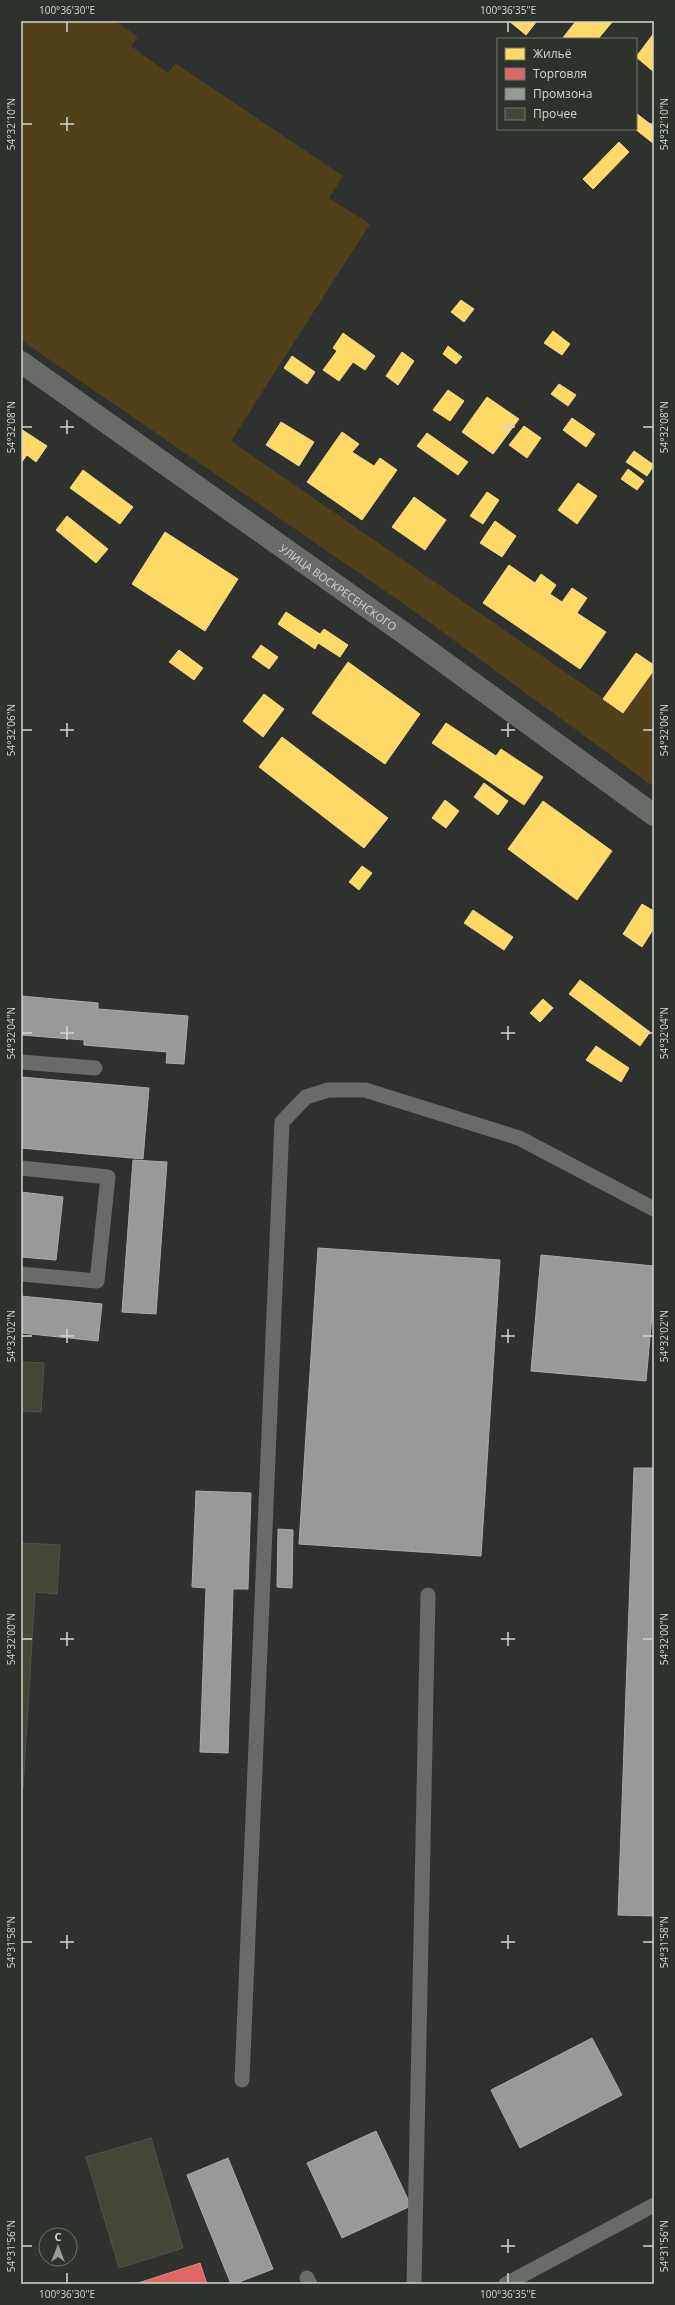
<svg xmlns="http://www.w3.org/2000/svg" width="675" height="2305" viewBox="0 0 675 2305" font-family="'Open Sans',sans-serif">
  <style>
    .green { fill: #50411a }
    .homes { fill: #ffd966; stroke: #f2d886 }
    .shops { fill: #e06666; stroke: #dc8886 }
    .industry { fill: #999; stroke: #aaabaa }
    .building { fill: #444738; stroke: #525350 }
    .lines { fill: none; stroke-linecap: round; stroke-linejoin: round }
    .service { stroke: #696b68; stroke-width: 15 }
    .minor { stroke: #696b68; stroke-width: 22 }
    .ticks { fill: none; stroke: #d3d6d2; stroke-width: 1.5 }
    .labels { text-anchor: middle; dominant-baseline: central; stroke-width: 4; stroke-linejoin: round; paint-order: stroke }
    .street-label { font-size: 11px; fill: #d3d6d2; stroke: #2d322c }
    .neatline { fill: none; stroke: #d3d6d2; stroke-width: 1.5 }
    .ticks-label { font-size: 10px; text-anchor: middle; fill: #d3d6d2 }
  </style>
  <rect width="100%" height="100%" fill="#2e312d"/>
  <path class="green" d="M21 21H115L138 37 131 46 168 73 175 63 343 176 329 198 370 224 231 441 623 712 654 670V787L414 611 21 340Z"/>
  <g class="homes">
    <path d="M509 21H537L526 35Z"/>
    <path d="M576 21H613L598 39H562Z"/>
    <path d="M654 33V72L636 57Z"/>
    <path d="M636 113 654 127V144L635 129Z"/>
    <path d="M619 142 629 152 593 189 583 179Z"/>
    <path d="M461 300 474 309 464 322 451 312Z"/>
    <path d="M553 331 570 344 562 355 544 343Z"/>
    <path d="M343 333 375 356 365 370 353 362 339 381 323 370 337 351 333 348Z"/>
    <path d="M448 346 462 357 456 364 443 354Z"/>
    <path d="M402 352 414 361 398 385 386 376Z"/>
    <path d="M292 356 315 372 307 384 284 368Z"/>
    <path d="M559 384 576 395 568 406 551 394Z"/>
    <path d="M448 390 464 401 450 421 433 410Z"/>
    <path d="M487 397 519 419 493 454 462 432Z"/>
    <path d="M572 418 595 434 586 447 563 430Z"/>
    <path d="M281 422 314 442 299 466 266 445Z"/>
    <path d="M524 426 541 438 527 458 509 445Z"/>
    <path d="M21 429 47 446 36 462 27 455 21 463Z"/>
    <path d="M342 432 359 444 352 452 374 466 380 458 397 470 362 520 307 482Z"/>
    <path d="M427 433 468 462 458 475 417 446Z"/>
    <path d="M634 451 654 465 647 476 626 462Z"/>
    <path d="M628 469 644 481 637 490 621 479Z"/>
    <path d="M83 470 133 507 120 524 70 488Z"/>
    <path d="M578 483 597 496 577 524 558 510Z"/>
    <path d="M487 492 499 500 483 524 470 516Z"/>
    <path d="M414 497 446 520 425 550 392 527Z"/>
    <path d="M67 516 108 549 96 563 56 530Z"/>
    <path d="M495 521 516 536 502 557 480 543Z"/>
    <path d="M165 532 238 579 205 631 132 584Z"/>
    <path d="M509 565 535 583 541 574 556 585 550 594 562 602 572 588 587 598 577 613 606 632 580 669 483 603Z"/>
    <path d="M286 612 320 634 324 629 348 645 340 657 318 643 315 649 278 624Z"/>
    <path d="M261 645 278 657 269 669 252 657Z"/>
    <path d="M179 650 203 668 194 680 169 662Z"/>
    <path d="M636 653 654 665V670L623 713 603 699Z"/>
    <path d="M348 662 420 714 385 764 312 713Z"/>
    <path d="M264 694 284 709 263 737 243 721Z"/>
    <path d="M446 723 496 756 501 749 543 777 524 805 432 743Z"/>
    <path d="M282 737 388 818 364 848 259 767Z"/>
    <path d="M484 783 508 801 498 815 474 797Z"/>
    <path d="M445 800 459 811 446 828 432 818Z"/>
    <path d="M543 801 612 851 577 900 508 849Z"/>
    <path d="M362 866 372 873 359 890 349 882Z"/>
    <path d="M642 904 654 911V928L642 947 623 934Z"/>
    <path d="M473 910 513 937 504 950 464 923Z"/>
    <path d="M580 980 650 1032 640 1046 569 994Z"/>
    <path d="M543 999 553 1008 540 1022 530 1013Z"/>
    <path d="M596 1046 629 1068 621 1082 586 1060Z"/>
  </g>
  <path class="shops" d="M200 2263 207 2284H135Z"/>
  <g class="industry">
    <path d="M21 996 98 1003V1009L188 1016 184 1064 166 1063 167 1052 84 1045V1040L21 1035Z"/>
    <path d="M21 1077 149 1088 143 1159 21 1148Z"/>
    <path d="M133 1160 167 1162 156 1314 122 1312Z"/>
    <path d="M21 1192 63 1197 56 1260 21 1257Z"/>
    <path d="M318 1248 500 1260 481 1556 299 1544Z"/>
    <path d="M541 1255 654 1266V1294L646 1381 531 1371Z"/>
    <path d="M21 1296 102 1304 98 1341 21 1333Z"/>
    <path d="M634 1468H654V1916L618 1915Z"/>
    <path d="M196 1491 251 1493 248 1589H233L228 1753 200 1752 206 1588 192 1587Z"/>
    <path d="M278 1529 293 1530 292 1588 277 1587Z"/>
    <path d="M592 2038 622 2095 520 2148 491 2090Z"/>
    <path d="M376 2131 411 2206 342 2238 307 2163Z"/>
    <path d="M228 2158 273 2269 234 2284H231L187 2175Z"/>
  </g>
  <g class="building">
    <path d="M21 1362 44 1363 41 1412 21 1411Z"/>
    <path d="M21 1543 60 1545 57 1594 35 1592 23 1789H21Z"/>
    <path d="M151 2138 183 2248 119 2268 86 2157Z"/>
  </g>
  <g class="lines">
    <g class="service">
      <path d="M21 1062 95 1068"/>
      <path d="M21 1168 108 1177 97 1281 21 1274"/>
      <path d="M242 2080 282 1122 306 1097 328 1090H365L519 1138 654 1209"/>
      <path d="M307 2278 310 2284"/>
      <path d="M414 2284 428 1595"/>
      <path d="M506 2284 654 2205"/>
    </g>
    <path class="minor" id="s1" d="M21 362 415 641 654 815"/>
  </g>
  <path class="ticks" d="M67 22V32M508 22V32M67 117V131M22 124H32M60 124H74M643 124H653M67 420V434M508 420V434M22 427H32M60 427H74M501 427H515M643 427H653M67 723V737M508 723V737M22 730H32M60 730H74M501 730H515M643 730H653M67 1026V1040M508 1026V1040M22 1033H32M60 1033H74M501 1033H515M643 1033H653M67 1329V1343M508 1329V1343M22 1336H32M60 1336H74M501 1336H515M643 1336H653M67 1632V1646M508 1632V1646M22 1639H32M60 1639H74M501 1639H515M643 1639H653M67 1935V1949M508 1935V1949M22 1942H32M60 1942H74M501 1942H515M643 1942H653M508 2239V2253M22 2246H32M501 2246H515M643 2246H653M67 2273V2283M508 2273V2283"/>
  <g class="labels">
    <g class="street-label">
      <text stroke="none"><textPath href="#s1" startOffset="389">УЛИЦА ВОСКРЕСЕНСКОГО</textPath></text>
    </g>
  </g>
  <rect width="675" height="2305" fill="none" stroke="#2d322c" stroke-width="44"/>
  <rect x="497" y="38" width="140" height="92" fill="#2d322c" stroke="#6f746e"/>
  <rect x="505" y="48" width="20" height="12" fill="#ffd966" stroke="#6f746e"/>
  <text x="533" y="58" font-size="12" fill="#d3d6d2">Жильё</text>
  <rect x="505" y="68" width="20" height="12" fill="#e06666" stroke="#6f746e"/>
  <text x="533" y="78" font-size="12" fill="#d3d6d2">Торговля</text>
  <rect x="505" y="88" width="20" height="12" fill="#999999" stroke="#6f746e"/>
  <text x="533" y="98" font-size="12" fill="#d3d6d2">Промзона</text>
  <rect x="505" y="108" width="20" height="12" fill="#444738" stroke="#6f746e"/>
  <text x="533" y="118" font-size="12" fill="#d3d6d2">Прочее</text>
  <g transform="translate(58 2247)"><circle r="19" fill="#2d322c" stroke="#6f746e"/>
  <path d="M0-3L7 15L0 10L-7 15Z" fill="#999c98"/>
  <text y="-6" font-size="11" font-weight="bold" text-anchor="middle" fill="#d3d6d2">С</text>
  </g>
  <rect x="22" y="22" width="631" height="2261" class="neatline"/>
  <g class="ticks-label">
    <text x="67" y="14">100°36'30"E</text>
    <text x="508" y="14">100°36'35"E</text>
    <text transform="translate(11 124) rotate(-90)" y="4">54°32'10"N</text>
    <text transform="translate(664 124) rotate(-90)" y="4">54°32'10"N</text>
    <text transform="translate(11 427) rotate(-90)" y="4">54°32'08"N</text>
    <text transform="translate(664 427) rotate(-90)" y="4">54°32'08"N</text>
    <text transform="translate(11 730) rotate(-90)" y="4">54°32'06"N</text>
    <text transform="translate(664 730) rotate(-90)" y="4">54°32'06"N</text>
    <text transform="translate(11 1033) rotate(-90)" y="4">54°32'04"N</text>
    <text transform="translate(664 1033) rotate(-90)" y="4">54°32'04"N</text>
    <text transform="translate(11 1336) rotate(-90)" y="4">54°32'02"N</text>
    <text transform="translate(664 1336) rotate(-90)" y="4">54°32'02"N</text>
    <text transform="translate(11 1639) rotate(-90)" y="4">54°32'00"N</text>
    <text transform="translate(664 1639) rotate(-90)" y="4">54°32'00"N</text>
    <text transform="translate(11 1942) rotate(-90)" y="4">54°31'58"N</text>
    <text transform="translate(664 1942) rotate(-90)" y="4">54°31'58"N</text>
    <text transform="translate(11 2246) rotate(-90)" y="4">54°31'56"N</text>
    <text transform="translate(664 2246) rotate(-90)" y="4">54°31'56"N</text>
    <text x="67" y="2298">100°36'30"E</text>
    <text x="508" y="2298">100°36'35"E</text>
  </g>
</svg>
